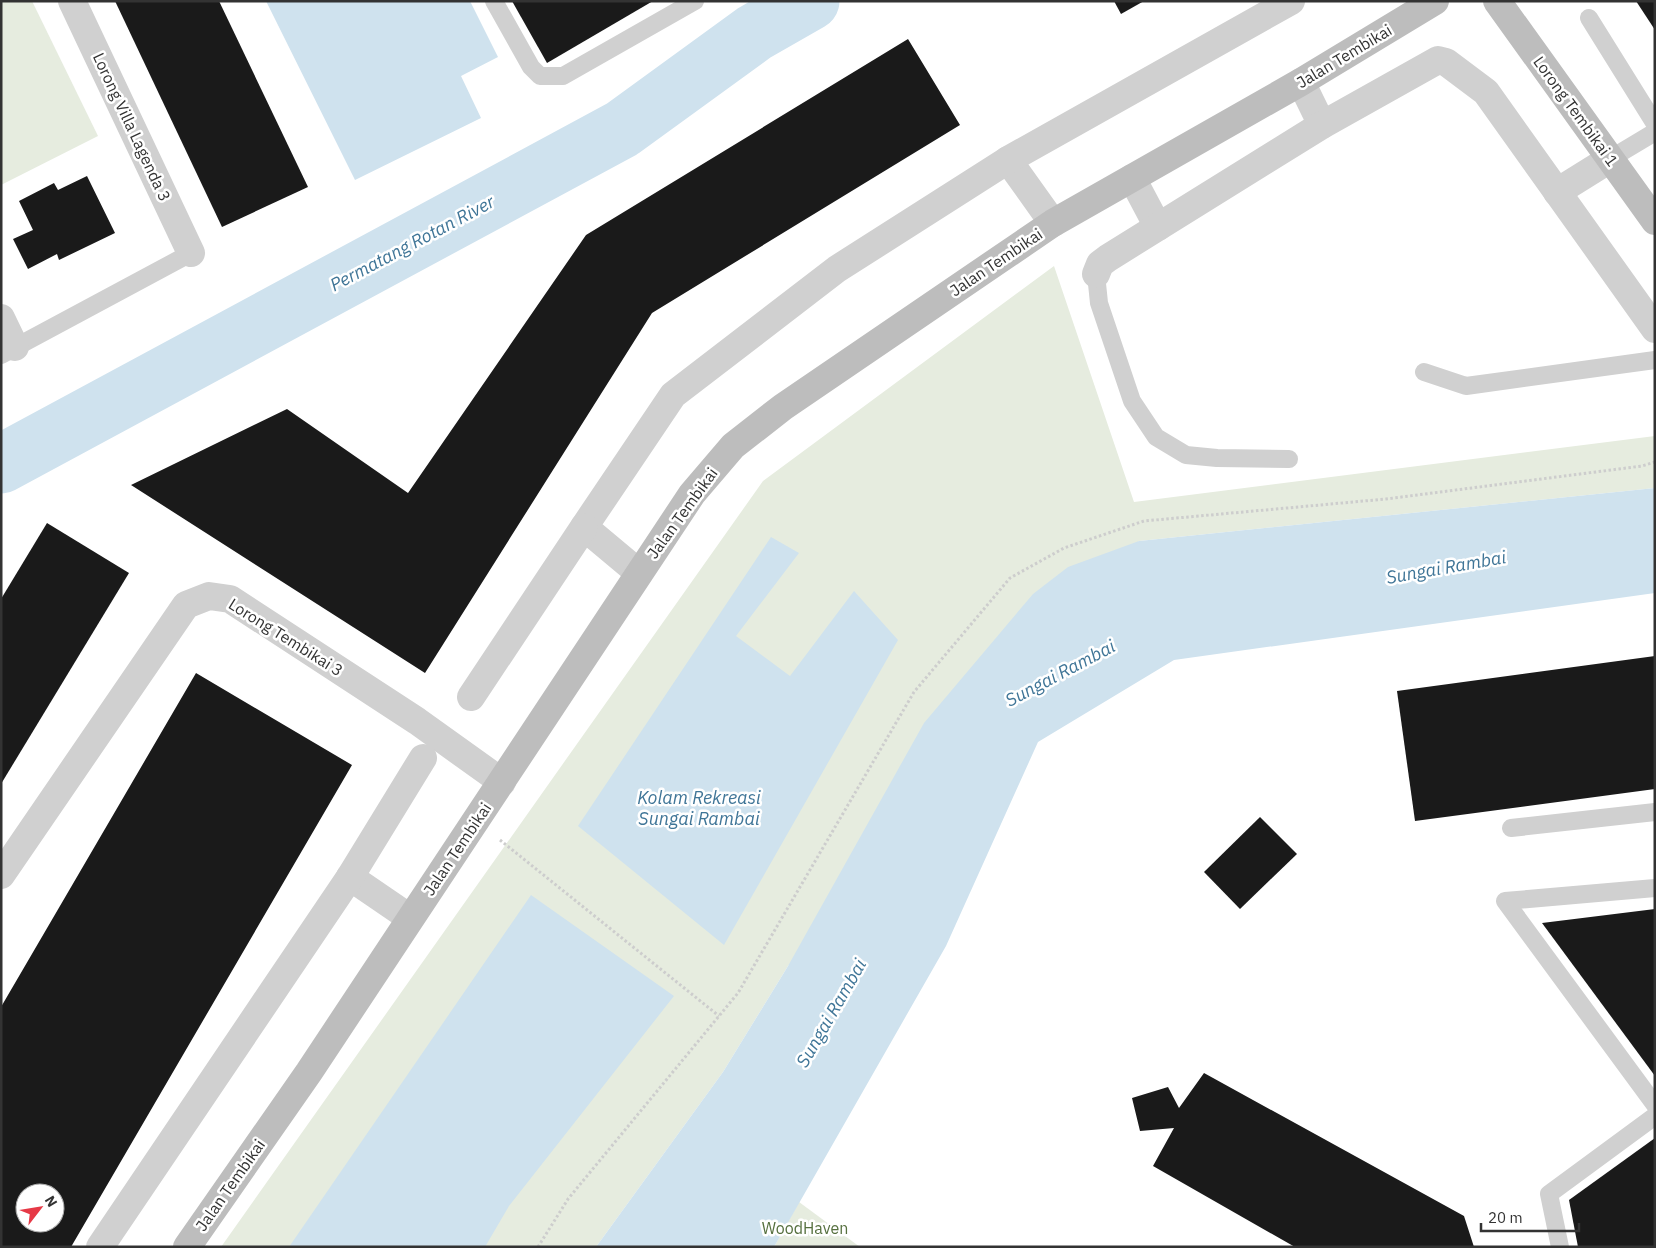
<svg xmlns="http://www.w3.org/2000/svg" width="1656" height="1248" viewBox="0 0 1656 1248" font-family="'IBM Plex Sans',sans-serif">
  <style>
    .green { fill: #e6ecdf }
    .water { fill: #cfe2ee }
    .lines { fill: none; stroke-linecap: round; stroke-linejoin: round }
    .river { stroke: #cfe2ee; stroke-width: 59 }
    .building { fill: #1a1a1a; fill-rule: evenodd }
    .path { stroke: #cdcdcd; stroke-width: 3; stroke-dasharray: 2.5 2.5; stroke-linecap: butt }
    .lane { stroke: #d0d0d0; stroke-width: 18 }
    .street { stroke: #d0d0d0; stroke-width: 28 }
    .secondary { stroke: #bdbdbd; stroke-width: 28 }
    .labels { text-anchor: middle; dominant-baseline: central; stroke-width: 5; stroke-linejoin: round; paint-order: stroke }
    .street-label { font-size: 16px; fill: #333; stroke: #fff }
    .park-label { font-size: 16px; fill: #56703f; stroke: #fff }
    .water-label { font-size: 18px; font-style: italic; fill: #3f7597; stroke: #fff }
  </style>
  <rect width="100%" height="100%" fill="#fff"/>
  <g class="green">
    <path d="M1 1H32L98 136 1 185Z"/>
    <path d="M1054 266 1134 502 1655 436V488L1139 541 788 966 723 1072 596 1247H221L763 481Z"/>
    <path d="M799 1202 860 1247H774Z"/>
  </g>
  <g class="water">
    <path d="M266 1H470L498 57 461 76 481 118 355 180Z"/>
    <path d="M1655 488V593L1174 660 1038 742 946 946 774 1247H596L723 1072 788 966 924 723 1033 594 1068 567 1139 541Z"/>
    <path d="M771 537 799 553 736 636 790 676 854 591 898 640 724 945 578 826Z"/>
    <path d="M531 895 674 996 509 1206 485 1247H289Z"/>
  </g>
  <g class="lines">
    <path class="river" d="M1 464 622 129 754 33 810 1"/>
  </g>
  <g class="building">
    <path d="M115 1H219L308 187 222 227Z"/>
    <path d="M512 1H653L547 63Z"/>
    <path d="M1114 1H1144L1121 14Z"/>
    <path d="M1636 1H1655V30Z"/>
    <path d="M908 39 960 125 652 313 425 673 131 485 287 409 408 493 586 235Z"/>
    <path d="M87 176 115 233 59 260 57 254 28 269 13 239 33 230 19 201 54 183 58 190Z"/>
    <path d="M47 523 129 573 1 784V599Z"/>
    <path d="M1655 656V789L1415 821 1397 691Z"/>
    <path d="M196 673 352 765 71 1247H1V1007ZM25 1193H55V1223H25Z"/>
    <path d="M1260 817 1297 854 1240 909 1204 872Z"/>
    <path d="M1655 909V1076L1542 923Z"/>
    <path d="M1204 1073 1464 1216 1474 1247H1295L1153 1166 1174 1128 1140 1131 1132 1098 1168 1087 1179 1108Z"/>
    <path d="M1655 1138V1247H1578L1569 1200Z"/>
  </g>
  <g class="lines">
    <g class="path">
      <path d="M500 840 719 1016"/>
      <path d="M538 1247 568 1199 738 993 914 692 1010 578 1064 548 1144 521 1386 499 1642 466 1655 462"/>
    </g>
    <g class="lane">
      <path d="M494 1 531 67 540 76H563L695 1"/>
      <path d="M1589 18 1655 124"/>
      <path d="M1610 159 1655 132"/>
      <path d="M1096 274 1099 303 1132 401 1156 437 1186 455 1217 458 1289 459"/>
      <path d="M1 355 191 253"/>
      <path d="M1424 372 1466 386 1655 360"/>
      <path d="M1511 828 1655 812"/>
      <path d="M1655 888 1505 901 1655 1105"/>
      <path d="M1560 1247 1549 1194 1655 1116"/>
    </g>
    <g class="street">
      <path d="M72 1 191 253"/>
      <path d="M1301 82 1322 125"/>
      <path d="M1008 160 1053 223"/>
      <path d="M1132 178 1158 227"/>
      <path d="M1557 192 1610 159"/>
      <path d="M1096 274 1100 264 1108 258 1322 125 1438 60 1446 62 1486 92 1655 329"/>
      <path d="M1 318 15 347"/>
      <path d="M639 573 584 527 673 395 837 269 1008 160 1291 1"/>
      <path d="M471 697 584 527"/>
      <path d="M1 875 186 605 209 596 230 599 417 721 502 782"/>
      <path d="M350 877 410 918"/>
      <path d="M100 1247 350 877 423 758"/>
    </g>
    <g class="secondary">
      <path d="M1497 1 1655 221"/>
      <path d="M187 1247 309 1072 692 494 733 446 783 407 1053 223 1301 82 1435 1"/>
    </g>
  </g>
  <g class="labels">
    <g class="street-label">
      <text transform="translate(1344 56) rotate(-31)">Jalan Tembikai</text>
      <text transform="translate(1576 111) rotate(54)">Lorong Tembikai 1</text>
      <text transform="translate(132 127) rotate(65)">Lorong Villa Lagenda 3</text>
      <text transform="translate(996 262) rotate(-34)">Jalan Tembikai</text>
      <text transform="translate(682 513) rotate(-54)">Jalan Tembikai</text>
      <text transform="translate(286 637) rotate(32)">Lorong Tembikai 3</text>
      <text transform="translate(457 849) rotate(-56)">Jalan Tembikai</text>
      <text transform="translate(230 1185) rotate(-55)">Jalan Tembikai</text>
    </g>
    <g class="park-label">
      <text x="805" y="1228">WoodHaven</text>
    </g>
    <g class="water-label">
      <text transform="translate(412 243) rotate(-28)">Permatang Rotan River</text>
      <text transform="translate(1446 567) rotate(-10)">Sungai Rambai</text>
      <text transform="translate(1060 673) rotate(-28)">Sungai Rambai</text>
      <text x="699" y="797">Kolam Rekreasi<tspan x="699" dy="21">Sungai Rambai</tspan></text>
      <text transform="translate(831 1013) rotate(-60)">Sungai Rambai</text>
    </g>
  </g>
  <rect width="1656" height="1248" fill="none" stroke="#333333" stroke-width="5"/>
  <g transform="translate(40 1208) rotate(59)"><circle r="24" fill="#ffffff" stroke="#adadad"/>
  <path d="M0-4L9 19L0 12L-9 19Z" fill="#e63946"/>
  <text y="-8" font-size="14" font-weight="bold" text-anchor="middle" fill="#333333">N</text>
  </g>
  <path d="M1481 1223v8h98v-8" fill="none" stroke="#333333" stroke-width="2.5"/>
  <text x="1488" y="1223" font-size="15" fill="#333333" stroke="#ffffff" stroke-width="4" paint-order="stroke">20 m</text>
</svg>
